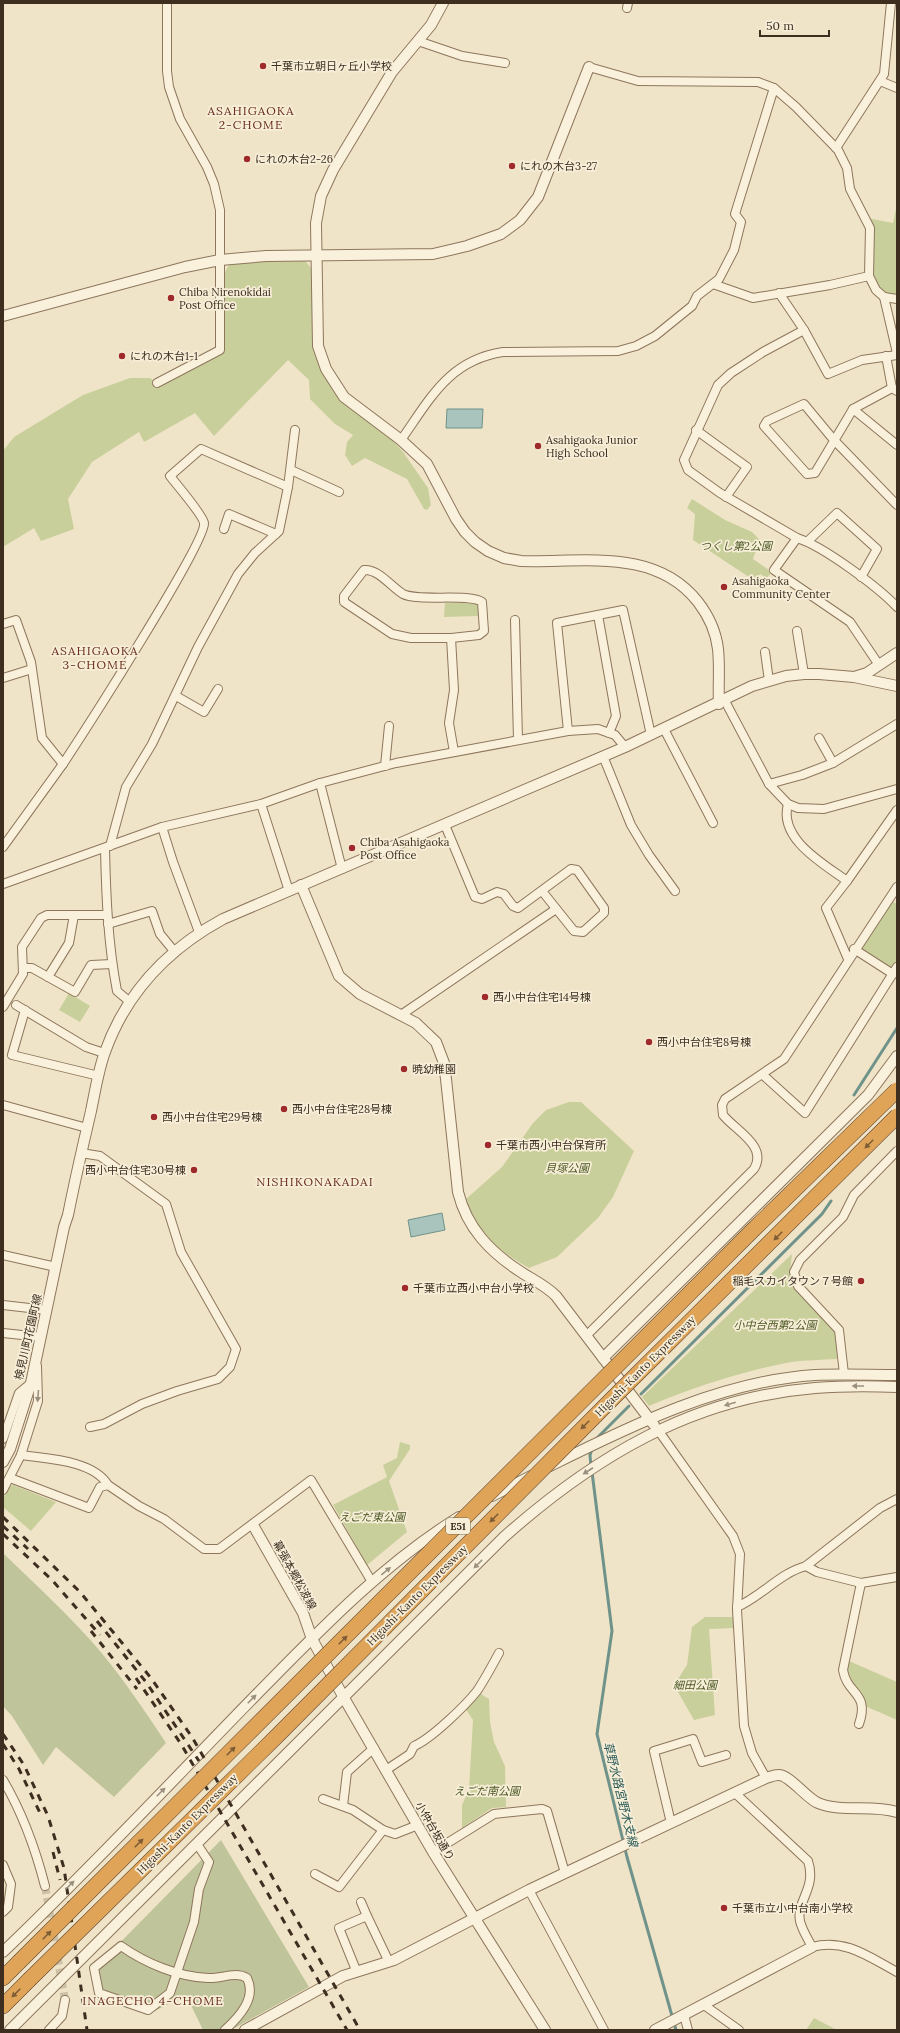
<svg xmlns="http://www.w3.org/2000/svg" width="900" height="2033" viewBox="0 0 900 2033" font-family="Lora,'Noto Sans JP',serif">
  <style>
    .green { fill: #c9cf9b }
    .cemetery { fill: #bfc49a }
    .water { fill: #a9c4bc; stroke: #6f938a }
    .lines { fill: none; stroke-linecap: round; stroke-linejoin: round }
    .stream { stroke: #6f938a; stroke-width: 3 }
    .minor-tunnel { stroke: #ccc0a6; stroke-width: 8; stroke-dasharray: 8 4; stroke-linecap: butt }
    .minor-casing { stroke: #8d765c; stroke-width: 10 }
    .tertiary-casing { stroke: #8d765c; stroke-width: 12 }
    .motorway-casing { stroke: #5b4430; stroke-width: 16 }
    .minor { stroke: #faf1dc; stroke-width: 8 }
    .tertiary { stroke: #faf1dc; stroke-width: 10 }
    .motorway { stroke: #e0a458; stroke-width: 15 }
    .rail { stroke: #3d2e20; stroke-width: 3; stroke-dasharray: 7 7; stroke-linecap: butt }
    .motorway-bridge-casing { stroke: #5b4430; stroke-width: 16; stroke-linecap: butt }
    .motorway-bridge { stroke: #e0a458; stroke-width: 15 }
    .oneway { fill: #7e5d36 }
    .oneway2 { fill: #9c907e }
    .poi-dot { fill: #9e2a2b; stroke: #f7eed8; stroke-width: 1.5 }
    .labels { text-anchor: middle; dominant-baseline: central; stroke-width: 3.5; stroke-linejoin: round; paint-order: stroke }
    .shield { fill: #f7eed8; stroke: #756857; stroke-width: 1 }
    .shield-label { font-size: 10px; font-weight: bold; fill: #3d2e20 }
    .poi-label { font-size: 11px; fill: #3d2e20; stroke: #f7eed8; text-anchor: start }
    .park-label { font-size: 11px; font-style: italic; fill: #4d5a26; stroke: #f7eed8 }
    .street-label { font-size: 11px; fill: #3d2e20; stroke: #f7eed8 }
    .neighbourhood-label { font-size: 12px; letter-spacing: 1px; fill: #6b2e1e; stroke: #f7eed8 }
    .water-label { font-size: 12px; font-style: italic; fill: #2f5d5a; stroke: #f7eed8 }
  </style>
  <rect width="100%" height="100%" fill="#f0e4c8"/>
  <g class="green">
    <path d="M897 204V295C893 295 888 295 884 293 867 285 869 236 867 218L893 223Z"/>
    <path d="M305 261 312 269 313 335 321 371 340 400 390 437 403 452 428 488 431 505 427 510 424 509 407 479 365 458 352 466 345 455 347 442 353 435 335 424 310 399 309 380 288 360 214 436 195 413 144 442 139 432 92 462 68 499 74 529 41 541 34 528 3 547V451L14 437 83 395 130 378H150L157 383 224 351 225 272 230 263Z"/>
    <path d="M692 499 725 520 752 532 760 540 753 559 772 572 767 578 760 574 755 581 693 540 695 514 687 508Z"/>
    <path d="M476 602 479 605V616L444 617 445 603Z"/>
    <path d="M892 901 897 904V964L892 972 860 951Z"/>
    <path d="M69 993 90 1006 80 1022 59 1010Z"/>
    <path d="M569 1102H581L634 1151 613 1197 598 1218 557 1257 529 1268C498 1251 477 1233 466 1199L502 1167 533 1123 546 1110Z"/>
    <path d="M792 1254 790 1273 794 1287 836 1333 837 1359C822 1360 806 1360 791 1362 743 1371 694 1387 649 1406L642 1397Z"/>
    <path d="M400 1442 410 1445V1449L389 1481 407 1532 367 1565 333 1505 387 1477 383 1465 397 1458Z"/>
    <path d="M13 1485 56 1502 31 1531 3 1507C3 1499 5 1489 13 1485Z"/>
    <path d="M705 1617H735V1628L709 1629 715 1715 694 1720 674 1685 687 1665 692 1627Z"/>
    <path d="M849 1661 897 1682V1720L865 1706C863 1682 843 1690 849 1661Z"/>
    <path d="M479 1693 489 1699 490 1722 494 1742 505 1766 506 1807 492 1808 462 1828V1805L469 1789 473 1720 465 1708Z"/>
    <path d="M814 2018 837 2030H806Z"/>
  </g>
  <g class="cemetery">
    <path d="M3 1553C36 1585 70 1616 100 1651 124 1680 145 1711 166 1743L114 1797 56 1747 43 1765 12 1716 3 1706Z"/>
    <path d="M221 1840 309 1987 231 2030H203L186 1995 149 2014 104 1997 97 1966Z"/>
  </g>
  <g class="water">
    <path d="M447 409H483L482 428H446Z"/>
    <path d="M442 1213 445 1230 411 1237 408 1220Z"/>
  </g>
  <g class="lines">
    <g class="stream">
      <path d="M854 1095 897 1028"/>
      <path d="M641 1394 822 1214 831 1201"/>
      <path d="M595 1440 629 1406"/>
      <path d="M591 1467 590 1455 592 1449"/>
      <path d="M592 1472 612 1631 597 1734 627 1857 676 2030"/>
    </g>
    <path class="minor-tunnel" d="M45 1886 65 2000"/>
    <g class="minor-casing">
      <g id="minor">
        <path d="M627 8 628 3"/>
        <path d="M418 41 462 56 505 63"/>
        <path d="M589 67 638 81 758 82 774 88 796 107 838 150 847 168 850 189 870 228 869 276 876 290 884 297 897 299"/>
        <path d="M880 81 897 88"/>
        <path d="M836 148 884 74 891 3"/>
        <path d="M713 284 753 298 830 285 869 276"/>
        <path d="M779 293 804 330 828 374 862 360 897 355"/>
        <path d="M884 297 897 353"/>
        <path d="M804 330 763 352 731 373 718 385 684 460 688 470 720 493 797 538C823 546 878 587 897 607"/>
        <path d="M886 356 892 388 897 391"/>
        <path d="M157 383 220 350V210L214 184 207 167 180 119 169 87 167 71V3"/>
        <path d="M892 388 853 409 815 473 807 474 764 426 767 421 804 404 833 439 897 505"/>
        <path d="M853 409 897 445"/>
        <path d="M696 430 747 467 726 497"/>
        <path d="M401 440C430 399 449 360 503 352L618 351 636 346 655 336 692 306 697 296 719 279 734 250 741 222 735 214 774 88"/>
        <path d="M291 470 339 492"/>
        <path d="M224 529 229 514 276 534"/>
        <path d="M797 538 774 570 850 622 879 665"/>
        <path d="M808 541 837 513 877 549 861 577"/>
        <path d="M364 570C379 569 391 587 403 594 418 602 470 593 482 602L484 631 479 635 451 638H411L392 634 344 602V596Z"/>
        <path d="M598 615 616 716 609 733"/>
        <path d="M515 620 518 740"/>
        <path d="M3 624 16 620 31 662 42 738 63 764C82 735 207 541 204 523 203 515 176 484 170 476L201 449 288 487"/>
        <path d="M797 631 804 674"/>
        <path d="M451 638 454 690 449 723 454 752"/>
        <path d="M765 652 769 681"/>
        <path d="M3 678 32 669"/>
        <path d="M176 696 204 712 218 689"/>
        <path d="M725 701 769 784 788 804 798 808 824 809 897 789"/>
        <path d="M664 729 713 823"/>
        <path d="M568 731 557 623 623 610 651 735"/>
        <path d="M819 738 833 763"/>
        <path d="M603 756 631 825 649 855 675 891"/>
        <path d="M385 766 389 726"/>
        <path d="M320 783 342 869"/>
        <path d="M769 784 802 775 833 763 897 724"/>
        <path d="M261 804 289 891"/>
        <path d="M788 804C778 839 824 864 847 881"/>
        <path d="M445 825 475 897 482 899 497 892 504 894 513 906 518 908 571 869 577 870 604 908V913L583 932 574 931 542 891"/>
        <path d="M162 827 173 862 199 932"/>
        <path d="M110 846 126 787 152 744 198 647 238 574 255 553 279 531 288 487 295 430"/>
        <path d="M3 847 63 764"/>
        <path d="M105 848C106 896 108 944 117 991L130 1002"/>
        <path d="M3 884 162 827 261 804 320 783 396 763 568 731 598 729 615 735 625 747"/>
        <path d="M108 924 152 911 160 934 174 951"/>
        <path d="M854 949 893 974"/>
        <path d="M848 959 826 908 847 881 897 810"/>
        <path d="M23 968H32L75 992 91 965 112 964"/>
        <path d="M48 977 69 943 74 915"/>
        <path d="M16 1005 86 1047 104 1053"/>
        <path d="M3 1007 23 974 22 947 41 918 47 915H107"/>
        <path d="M25 1010 12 1055 99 1076"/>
        <path d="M401 1015 556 909"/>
        <path d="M763 1075 805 1113 897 967"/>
        <path d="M3 1105 87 1128"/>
        <path d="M81 1153 100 1156 166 1204 181 1252 236 1349 230 1367 218 1379 177 1391 142 1404 104 1424 90 1427"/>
        <path d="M3 1255 56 1267"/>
        <path d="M3 1305 47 1310"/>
        <path d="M3 1333 41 1337"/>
        <path d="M586 1336 754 1169C768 1146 736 1131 723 1115L722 1105 725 1099 784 1059 897 887"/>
        <path d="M844 1374 839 1330 798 1286 794 1272 800 1260 843 1217 854 1195 897 1151"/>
        <path d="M658 1430 733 1536 740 1554 737 1610 744 1726 752 1753 766 1778"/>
        <path d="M3 1439 19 1393 31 1383"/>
        <path d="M21 1455C47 1459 93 1460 108 1485"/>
        <path d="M10 1478 89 1508 100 1487 108 1485 139 1506 164 1519 204 1549H219L311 1480 372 1582"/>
        <path d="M3 1490 21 1455 38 1401 37 1366"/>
        <path d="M806 1566 817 1572 861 1583 897 1577"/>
        <path d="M737 1607C762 1596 780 1573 806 1566L880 1508 897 1499"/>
        <path d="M859 1724C870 1692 847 1695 843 1670L861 1583"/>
        <path d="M386 1770 410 1754 414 1746C431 1739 465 1706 477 1691 485 1679 492 1666 499 1653"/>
        <path d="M3 1780C22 1812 36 1851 45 1886"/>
        <path d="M735 1793 808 1861C817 1888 796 1901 800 1921 802 1930 808 1939 812 1947 845 1938 869 1957 897 1972"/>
        <path d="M323 1799 353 1810 383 1830 395 1834 418 1825"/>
        <path d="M343 1806 347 1772 374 1748"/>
        <path d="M671 1823 654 1751 693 1739 702 1762 726 1755"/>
        <path d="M197 1844 209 1862 199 1889 194 1922 170 1993 148 2010 99 1993 94 1968 121 1946C145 1963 178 1977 208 1978 221 1979 235 1971 247 1978 257 1998 239 2017 225 2030"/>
        <path d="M433 1852 494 1814 542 1809 547 1811 565 1873"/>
        <path d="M3 1865 11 1884 8 1907 3 1912"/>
        <path d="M315 1874 339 1887 383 1830"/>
        <path d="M529 1890 604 2030"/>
        <path d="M361 1902 367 1916"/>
        <path d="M356 1970 339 1928 367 1916 389 1962"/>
        <path d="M704 2005 739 2030"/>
        <path d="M684 2015 688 2030"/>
        <path d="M49 2030 62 2016 65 2000"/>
      </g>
    </g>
    <g class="tertiary-casing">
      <g id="tertiary">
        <path d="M443 3 431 25 392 72 333 170 321 196 316 223 318 346 326 369 344 397 401 440 427 464 456 519 465 532 475 542 488 551 504 558 521 561C582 563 655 547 698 602 708 615 716 632 718 649 720 667 718 686 719 704"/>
        <path d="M3 316 185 267 220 260 266 256 433 254 467 246 501 234 520 220 538 197 589 67"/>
        <path d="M854 677 897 686"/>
        <path d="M301 885 339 976 360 994 416 1023 436 1042 444 1063 446 1079 458 1192C467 1228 490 1252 521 1272 533 1280 545 1285 556 1296L654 1425"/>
        <path d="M603 1358 868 1095 897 1056"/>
        <path d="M3 1462 10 1449 31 1383 64 1227 68 1215C75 1180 83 1145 91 1111 95 1092 98 1071 105 1052 126 993 168 949 223 919L625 747 752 686 786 676 804 674H819L854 677 867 673 897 653"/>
        <path d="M550 1466C632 1425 722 1381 815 1375 842 1374 870 1375 897 1375"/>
        <path d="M492 1496 531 1476"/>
        <path d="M253 1525 303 1613 312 1639 344 1698 433 1852 545 2030"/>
        <path d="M3 1952C90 1869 173 1780 257 1694 320 1630 383 1564 459 1517"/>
        <path d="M10 2030 504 1537C594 1457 692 1398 815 1388 842 1386 870 1386 897 1387"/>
        <path d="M245 2030 343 1976 394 1960 529 1890 766 1778C770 1777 774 1775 778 1775 789 1774 806 1798 818 1803 843 1813 871 1804 897 1812"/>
        <path d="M655 2030 812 1947"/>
      </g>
    </g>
    <g class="motorway-casing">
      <g id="motorway">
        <path d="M3 1978 19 1962"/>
        <path d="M3 2006 29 1980"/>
      </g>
    </g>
    <use href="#minor" class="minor"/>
    <use href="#tertiary" class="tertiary"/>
    <use href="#motorway" class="motorway"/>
    <g class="rail">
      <path d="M3 1517 80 1592 151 1678 192 1737 360 2030"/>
      <path d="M3 1526 28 1549"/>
      <path d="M3 1534 52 1580 100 1635"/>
      <path d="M97 1621 146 1682 199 1761"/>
      <path d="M91 1631 137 1689"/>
      <path d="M136 1678 181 1744 347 2030"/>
      <path d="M3 1734 24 1765 48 1816 64 1868 87 2030"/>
      <path d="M3 1744 19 1769 40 1813"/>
      <path d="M53 1852 60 1880"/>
    </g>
    <g class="motorway-bridge-casing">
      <g id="motorway-bridge">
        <path d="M19 1962 752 1231 897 1090"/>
        <path d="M29 1980 278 1735 616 1395 897 1116"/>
      </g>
    </g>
    <use href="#motorway-bridge" class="motorway-bridge"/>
  </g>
  <defs><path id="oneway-solid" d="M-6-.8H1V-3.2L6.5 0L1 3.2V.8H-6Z"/></defs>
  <g class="oneway">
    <use href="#oneway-solid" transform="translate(869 1144) rotate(135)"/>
    <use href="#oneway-solid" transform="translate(778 1236) rotate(135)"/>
    <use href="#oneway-solid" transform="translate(585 1425) rotate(135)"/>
    <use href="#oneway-solid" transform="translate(494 1518) rotate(135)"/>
    <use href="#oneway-solid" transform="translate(343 1640) rotate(-45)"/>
    <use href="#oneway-solid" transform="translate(231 1751) rotate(-45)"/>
    <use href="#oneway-solid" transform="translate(139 1843) rotate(-45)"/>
    <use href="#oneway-solid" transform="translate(47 1935) rotate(-45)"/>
    <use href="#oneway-solid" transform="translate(16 1993) rotate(135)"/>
  </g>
  <g class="oneway2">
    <use href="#oneway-solid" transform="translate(858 1386) rotate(180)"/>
    <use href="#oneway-solid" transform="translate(38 1396) rotate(95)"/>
    <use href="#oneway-solid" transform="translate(730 1404) rotate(164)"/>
    <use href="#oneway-solid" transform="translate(588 1471) rotate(147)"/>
    <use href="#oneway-solid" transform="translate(478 1564) rotate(135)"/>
    <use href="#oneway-solid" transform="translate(386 1571) rotate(-39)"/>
    <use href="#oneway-solid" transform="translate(252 1699) rotate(-45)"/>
    <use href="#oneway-solid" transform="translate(161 1792) rotate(-45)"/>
    <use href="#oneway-solid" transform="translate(70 1885) rotate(-45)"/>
  </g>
  <g class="poi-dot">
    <circle cx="263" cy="66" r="4"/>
    <circle cx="247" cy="159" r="4"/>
    <circle cx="512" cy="166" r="4"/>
    <circle cx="171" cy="298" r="4"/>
    <circle cx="122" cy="356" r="4"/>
    <circle cx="538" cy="446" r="4"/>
    <circle cx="724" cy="587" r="4"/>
    <circle cx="352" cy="848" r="4"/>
    <circle cx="485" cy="997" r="4"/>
    <circle cx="649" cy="1042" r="4"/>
    <circle cx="404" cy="1069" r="4"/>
    <circle cx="284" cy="1109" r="4"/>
    <circle cx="154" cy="1117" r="4"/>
    <circle cx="488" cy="1145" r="4"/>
    <circle cx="194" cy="1170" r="4"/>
    <circle cx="861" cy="1281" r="4"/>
    <circle cx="405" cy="1288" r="4"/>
    <circle cx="724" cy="1908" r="4"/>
  </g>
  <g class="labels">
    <rect class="shield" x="446" y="1518" width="24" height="16" rx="3"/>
    <g class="shield-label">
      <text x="458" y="1526">E51</text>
    </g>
    <g class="poi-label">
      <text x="271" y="66">千葉市立朝日ヶ丘小学校</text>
      <text x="255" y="159">にれの木台2-26</text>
      <text x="520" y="166">にれの木台3-27</text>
      <text x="179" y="292">Chiba Nirenokidai<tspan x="179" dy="13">Post Office</tspan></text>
      <text x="130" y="356">にれの木台1-1</text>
      <text x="546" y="440">Asahigaoka Junior<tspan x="546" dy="13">High School</tspan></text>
      <text x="732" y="581">Asahigaoka<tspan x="732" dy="13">Community Center</tspan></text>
      <text x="360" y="842">Chiba Asahigaoka<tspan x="360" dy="13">Post Office</tspan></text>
      <text x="493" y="997">西小中台住宅14号棟</text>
      <text x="657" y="1042">西小中台住宅8号棟</text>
      <text x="412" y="1069">暁幼稚園</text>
      <text x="292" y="1109">西小中台住宅28号棟</text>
      <text x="162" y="1117">西小中台住宅29号棟</text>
      <text x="496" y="1145">千葉市西小中台保育所</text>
      <text x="186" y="1170" text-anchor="end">西小中台住宅30号棟</text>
      <text x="853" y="1281" text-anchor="end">稲毛スカイタウン７号館</text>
      <text x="413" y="1288">千葉市立西小中台小学校</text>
      <text x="732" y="1908">千葉市立小中台南小学校</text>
    </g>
    <g class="park-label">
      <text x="736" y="546">つくし第2公園</text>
      <text x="567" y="1168">貝塚公園</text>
      <text x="775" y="1325">小中台西第2公園</text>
      <text x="372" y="1517">えごだ東公園</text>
      <text x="695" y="1685">細田公園</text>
      <text x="487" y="1791">えごだ南公園</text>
    </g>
    <g class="street-label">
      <text transform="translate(28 1337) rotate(-77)">検見川町花園町線</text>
      <text transform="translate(645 1366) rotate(-45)">Higashi-Kanto Expressway</text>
      <text transform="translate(295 1575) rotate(61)">幕張本郷松波線</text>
      <text transform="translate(417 1595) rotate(-45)">Higashi-Kanto Expressway</text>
      <text transform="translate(187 1824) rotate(-45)">Higashi-Kanto Expressway</text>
      <text transform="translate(435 1831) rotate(60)">小仲台坂通り</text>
    </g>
    <g class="neighbourhood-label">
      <text x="251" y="110">ASAHIGAOKA<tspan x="251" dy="14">2-CHOME</tspan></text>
      <text x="95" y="650">ASAHIGAOKA<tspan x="95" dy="14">3-CHOME</tspan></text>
      <text x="315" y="1181">NISHIKONAKADAI</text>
      <text x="153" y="2000">INAGECHO 4-CHOME</text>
    </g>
    <g class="water-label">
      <text transform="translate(621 1794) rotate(76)">草野水路宮野木支線</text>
    </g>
  </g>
  <rect width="900" height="2033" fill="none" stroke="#3d2e20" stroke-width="8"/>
  <path d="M760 30v6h69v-6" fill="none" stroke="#3d2e20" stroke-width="2"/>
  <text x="766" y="30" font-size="12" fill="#3d2e20" stroke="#f7eed8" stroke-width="3" paint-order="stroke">50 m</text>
</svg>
